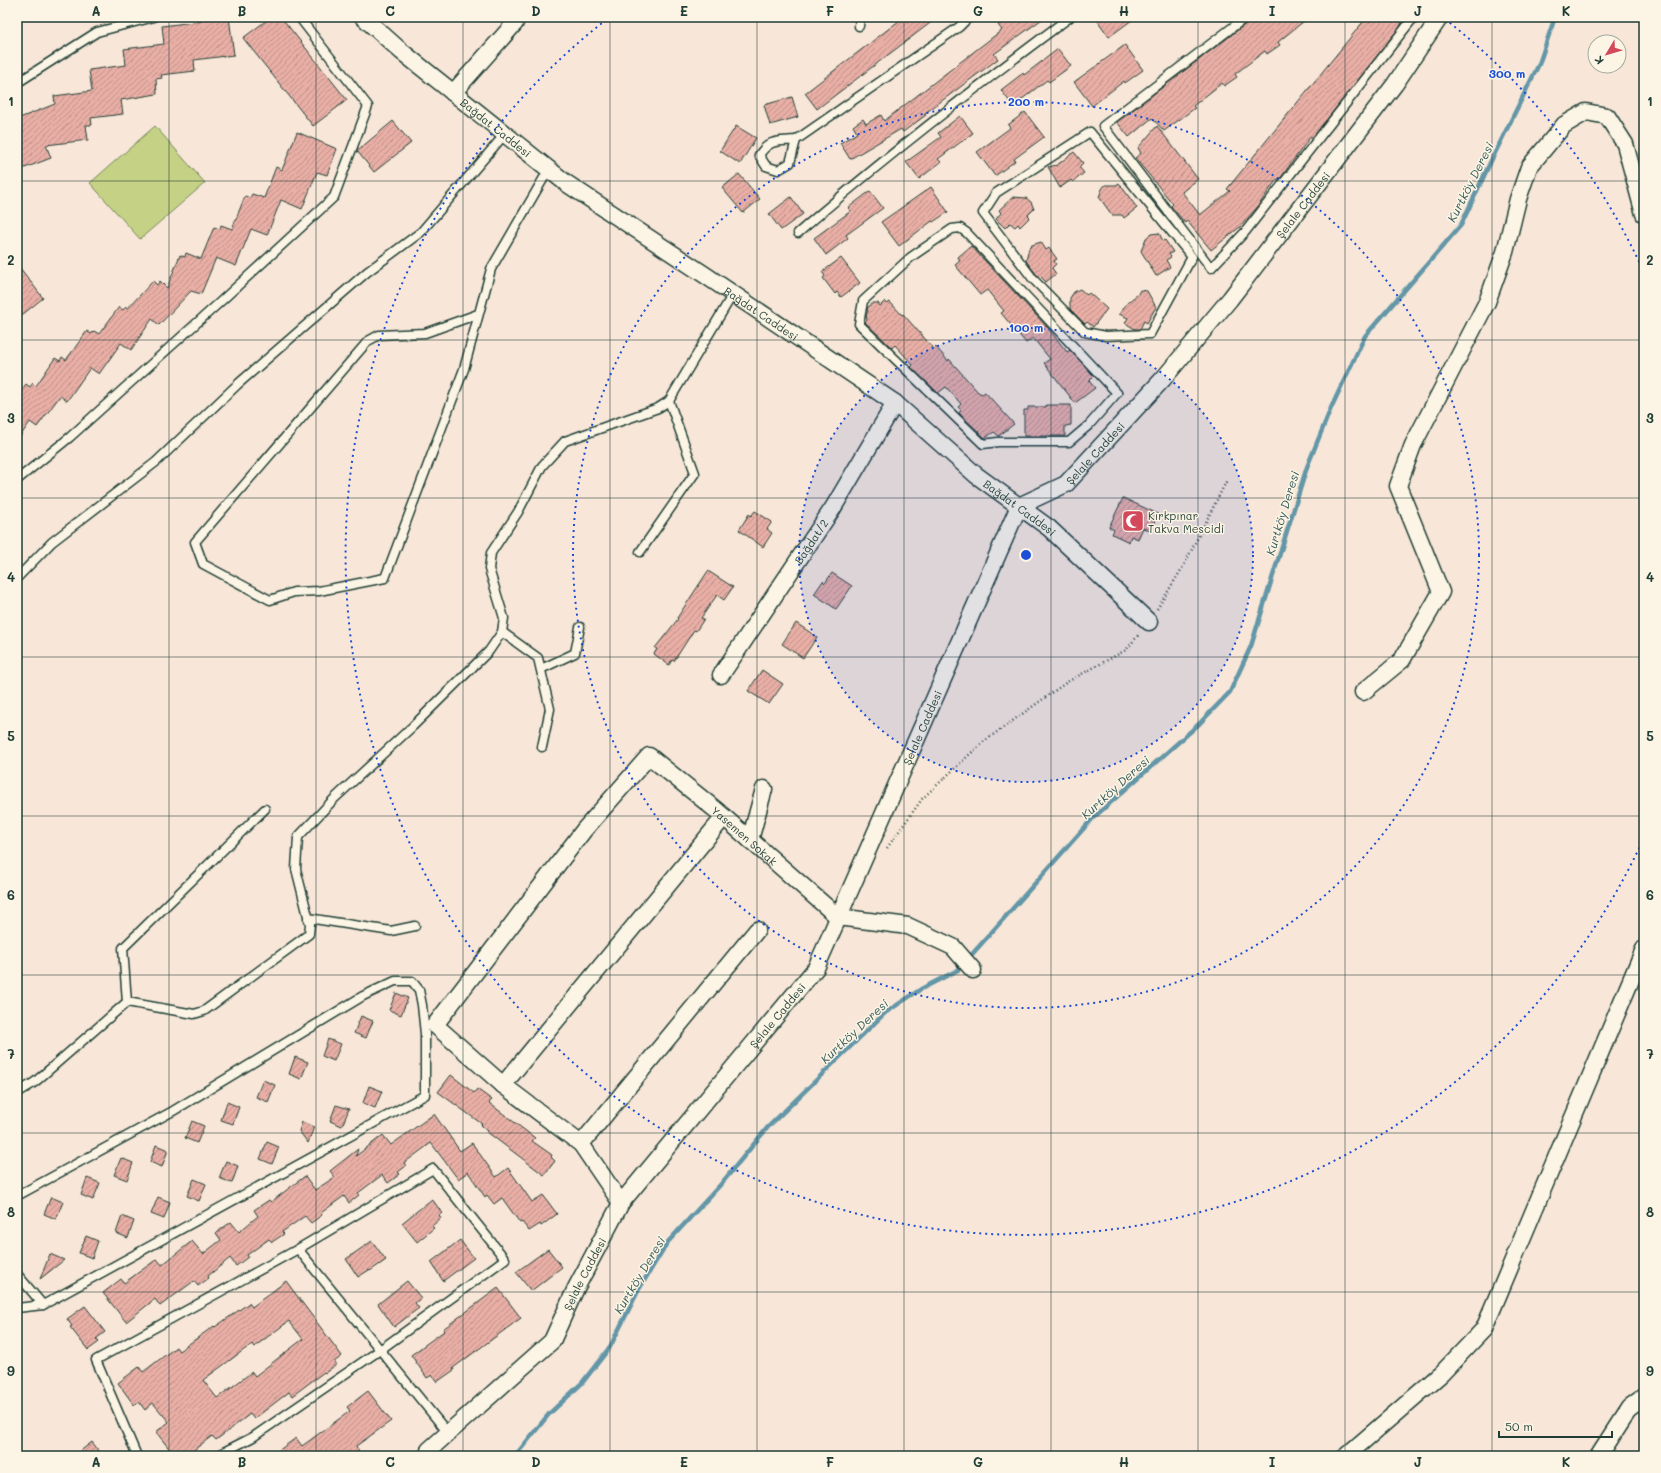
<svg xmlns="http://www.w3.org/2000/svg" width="1661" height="1473" viewBox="0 0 1661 1473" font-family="Mali,sans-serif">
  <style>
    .green { fill: #c5d185; stroke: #72875c }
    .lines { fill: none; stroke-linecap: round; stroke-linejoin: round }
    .stream { stroke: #6396a7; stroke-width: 4.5 }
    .building { fill: url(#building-hatch); stroke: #1f3d34; fill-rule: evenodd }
    .lane-casing { stroke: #1f3d34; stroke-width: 11 }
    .street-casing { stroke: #1f3d34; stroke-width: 19 }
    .path { stroke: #1f3d34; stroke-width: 2.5; stroke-dasharray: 1 3; stroke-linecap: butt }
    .lane { stroke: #fcf5e5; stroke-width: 8 }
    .street { stroke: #fcf5e5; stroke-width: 16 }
    .grid { fill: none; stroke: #1f3d34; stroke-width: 1; stroke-opacity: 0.55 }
    .ring { fill: none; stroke: #1d4ed8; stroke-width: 2; stroke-dasharray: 2 4 }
    .labels { text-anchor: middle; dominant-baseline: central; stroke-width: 3; stroke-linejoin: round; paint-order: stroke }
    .street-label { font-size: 11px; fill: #1f3d34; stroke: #fcf5e5 }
    .poi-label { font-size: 11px; fill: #1f3d34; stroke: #fcf5e5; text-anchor: start }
    .water-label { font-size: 12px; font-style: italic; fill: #365b5a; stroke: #fcf5e5 }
    .centre { fill: #1d4ed8; stroke: #fcf5e5; stroke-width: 2 }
    .ring-label { font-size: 12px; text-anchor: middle; font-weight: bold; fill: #1d4ed8; stroke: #fcf5e5; stroke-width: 3; stroke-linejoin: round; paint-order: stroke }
    .neatline { fill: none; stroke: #1f3d34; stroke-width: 1.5 }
    .grid-label { font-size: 13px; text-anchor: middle; font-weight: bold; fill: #1f3d34 }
  </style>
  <defs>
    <pattern id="building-hatch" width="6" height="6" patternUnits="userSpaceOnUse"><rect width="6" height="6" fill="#e9afa6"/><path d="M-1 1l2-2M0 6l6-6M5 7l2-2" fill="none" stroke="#bc9088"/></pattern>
  </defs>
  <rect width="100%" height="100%" fill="#f8e7d8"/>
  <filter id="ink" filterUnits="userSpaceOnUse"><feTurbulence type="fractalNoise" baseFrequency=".025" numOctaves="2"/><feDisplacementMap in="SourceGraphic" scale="8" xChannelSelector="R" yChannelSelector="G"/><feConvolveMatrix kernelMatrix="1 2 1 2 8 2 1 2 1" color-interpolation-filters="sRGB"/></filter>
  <g filter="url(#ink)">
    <path class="green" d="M155 126 205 183 140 239 90 183Z"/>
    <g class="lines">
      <path class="stream" d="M515 1456 549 1414 582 1383 610 1347 639 1289 667 1243 721 1184 768 1127 885 1013 921 989 958 970 1093 818 1199 724 1230 692 1251 646 1307 467 1331 408 1365 336 1461 225 1490 163 1539 64 1555 17"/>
    </g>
    <g class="building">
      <path d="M201 17H229L234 55 194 60 195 71 161 75 162 78 156 79 157 94 121 100 123 114 91 118 92 125H86L88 140 46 145 51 158 17 171V119L55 104 54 96 92 91 89 70 126 65 124 49 164 44 162 26 202 21Z"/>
      <path d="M271 17H281L347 100 313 126 243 38Z"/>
      <path d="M904 17H938L817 109 805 93Z"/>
      <path d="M1009 17H1045L994 54 998 59 924 114 926 115 903 132 901 129 850 159 840 143 857 133 853 126 863 119 866 124 881 115 884 121 1002 30 998 25Z"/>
      <path d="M1095 17H1136L1109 37Z"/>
      <path d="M1255 17H1309L1278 42 1280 45 1267 54 1265 51 1235 74 1237 77 1224 86 1222 83 1193 106 1195 108 1164 131 1152 118 1129 137 1117 122Z"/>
      <path d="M1367 17H1405L1399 28 1312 138 1311 136 1279 180 1277 179 1256 209 1240 227 1211 250 1187 221 1185 223 1171 206 1173 204 1135 158 1141 153 1138 148 1157 126 1198 179 1182 192 1200 215 1230 191 1227 189Z"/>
      <path d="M1125 45 1143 70 1125 83 1124 81 1092 106 1074 82Z"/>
      <path d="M1058 49 1071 66 1049 82 1047 80 1013 106 1001 90 1023 73 1024 75Z"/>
      <path d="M792 97 798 117 770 125 764 105Z"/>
      <path d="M1025 112 1044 137 1014 159 1015 161 995 176 977 152 1010 128 1008 125Z"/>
      <path d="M960 116 973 133 938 159 941 162 919 179 906 162 941 137 938 133Z"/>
      <path d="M393 121 411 143 374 172 357 151Z"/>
      <path d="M736 126 756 138 740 164 720 151Z"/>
      <path d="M297 132 337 149 327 175 317 172 302 209 281 200 267 235 251 229 236 266 216 258 201 294 191 291 159 325 152 319 131 350 121 343 99 374 90 368 67 401 60 396 37 427 30 422 17 441V396L26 384 30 387 33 383 36 386 55 358 60 361 62 357 66 360 87 331 91 334 94 331 99 334 119 307 123 310 126 307 128 308 153 281 157 285 160 281 167 288 180 255 185 257 186 253 201 259 214 227 220 229 221 225 232 229 245 196 250 198 252 194 264 198 276 167 282 170Z"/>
      <path d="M1074 152 1083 163 1079 167 1084 173 1073 182 1071 180 1060 188 1048 167 1057 165Z"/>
      <path d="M739 174 760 199 743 213 722 188Z"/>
      <path d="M1119 183 1137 208 1124 218 1122 215H1112L1099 197 1102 189 1105 185H1116Z"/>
      <path d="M931 187 948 212 933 222 932 221 899 246 881 222Z"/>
      <path d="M870 191 883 208 846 235 848 238 826 255 814 238 851 211 848 208Z"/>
      <path d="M791 197 803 214 781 230 769 214Z"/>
      <path d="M1013 197 1026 198 1031 202 1034 209 1028 215 1030 217 1020 227 1018 224 1015 227 1010 223 1005 228 996 219 1001 213 999 210Z"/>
      <path d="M1159 233 1163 241 1165 240 1173 252 1169 254 1171 257 1166 260 1170 267 1156 276 1141 251 1146 238 1151 234Z"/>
      <path d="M1041 242 1046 250 1049 248 1057 259 1054 261 1056 264 1052 268 1056 274 1046 282 1040 276 1039 277 1037 275 1026 261 1029 248 1032 245Z"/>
      <path d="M971 246 1048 328 1067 352 1070 350 1094 376 1089 381 1095 388 1075 403 1044 363 1050 359 1033 338 1026 343 1001 313 1004 311 987 290 980 295 955 265 960 261 958 257Z"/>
      <path d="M841 258 860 283 841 297 837 292 835 294 823 278 825 276 822 272Z"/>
      <path d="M17 264 43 298 17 319Z"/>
      <path d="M1080 289 1087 295 1089 293 1107 309 1093 327 1087 322 1085 324 1070 309V298L1074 292Z"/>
      <path d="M1140 290 1147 291 1156 307 1147 323 1144 321 1140 329H1135L1125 323 1128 318 1119 314 1128 302 1138 294Z"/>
      <path d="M885 301 887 304 890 302 902 315 903 314 934 349 936 347 948 361 949 359 978 392 982 394 985 392 1014 424 999 436 994 432 985 438 959 413 961 410 958 407 961 404 946 387 938 393 911 367 913 365 895 345 892 348 865 322 867 320 866 314 868 312 867 308 873 303H878L880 306Z"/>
      <path d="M1046 405H1071V425L1065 426V436H1024V410H1028V407H1046Z"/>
      <path d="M1123 498 1158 514 1150 531 1143 528 1138 539 1131 536 1129 542 1112 534 1114 530 1109 527Z"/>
      <path d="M755 511 772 522 767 529 772 533 763 547 739 530 749 514 751 516Z"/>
      <path d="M708 571 733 587 724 600 717 595 701 618 704 619 696 631 694 630 674 661 672 660 669 665 654 654 657 649 655 648 678 619 677 618Z"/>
      <path d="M832 573 852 586 836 609 814 594 823 581 825 583Z"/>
      <path d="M796 623 817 637 803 658 782 644Z"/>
      <path d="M762 670 783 684 769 704 748 691Z"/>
      <path d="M396 993 408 998 401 1015 389 1010Z"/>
      <path d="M361 1016 373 1021 366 1038 354 1033Z"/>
      <path d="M328 1039 341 1044 334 1061 322 1056Z"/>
      <path d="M295 1057 308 1062 301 1079 289 1074Z"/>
      <path d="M451 1075 474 1093 477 1089 492 1100 489 1103 535 1138 532 1141 552 1155 551 1157 555 1161 544 1175 487 1132 488 1131 481 1125 482 1124 438 1092Z"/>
      <path d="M263 1080 275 1085 268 1102 256 1097Z"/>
      <path d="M369 1086 382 1091 375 1108 363 1103Z"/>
      <path d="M227 1102 239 1107 233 1124 221 1120Z"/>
      <path d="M336 1105 349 1109 342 1126 330 1121Z"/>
      <path d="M434 1114 460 1151 472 1143 496 1177 508 1168 532 1202 543 1195 557 1214 541 1226 540 1224 529 1231 522 1222 520 1223 502 1198 494 1204 487 1195 485 1197 468 1172 458 1179 431 1143 404 1163 406 1166 398 1172 400 1174 388 1183 382 1175 358 1193 359 1195 349 1203 344 1196 321 1213 322 1215 311 1223 305 1216 282 1232 284 1234 272 1242 269 1239 247 1255 248 1257 236 1266 230 1258 208 1276 209 1278 198 1286 194 1281 160 1306 155 1299 126 1322 103 1293 121 1279 124 1283 157 1259 162 1265 192 1241 203 1254 221 1240 216 1233 231 1222 239 1232 258 1216 254 1210 269 1200 271 1202 305 1176 315 1190 335 1177 330 1171 358 1149 356 1156 383 1135 391 1145Z"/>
      <path d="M192 1121 204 1126 197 1143 185 1138Z"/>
      <path d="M302 1122 314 1127 308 1143 299 1131Z"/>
      <path d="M267 1142 279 1147 272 1164 260 1159Z"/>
      <path d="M156 1145 168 1150 162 1167 150 1162Z"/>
      <path d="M121 1158 133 1163 127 1180 114 1175Z"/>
      <path d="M226 1161 238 1166 232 1183 219 1178Z"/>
      <path d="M87 1178 100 1183 93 1200 81 1195Z"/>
      <path d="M194 1179 206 1184 199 1201 187 1196Z"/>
      <path d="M51 1197 63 1202 56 1219 44 1214Z"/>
      <path d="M158 1197 170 1202 164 1219 151 1214Z"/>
      <path d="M432 1199 442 1213 439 1215 441 1218 432 1226 434 1228 417 1242 402 1223Z"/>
      <path d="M122 1216 134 1221 128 1238 116 1233Z"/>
      <path d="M86 1236 98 1241 92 1258 79 1253Z"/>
      <path d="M460 1240 474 1258 443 1281 431 1262Z"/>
      <path d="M372 1241 386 1260 370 1271 369 1270 358 1277 346 1259Z"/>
      <path d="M548 1249 562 1267 531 1291 516 1272Z"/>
      <path d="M50 1254 64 1260 40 1279Z"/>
      <path d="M286 1281 342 1356 334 1362 337 1364 325 1373 324 1372 292 1396 289 1392 254 1419 250 1414 216 1440 212 1436 186 1456H175L156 1432 169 1422 153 1403 145 1410 139 1402 134 1405 118 1383 139 1367 143 1372 176 1347 179 1351 214 1326 215 1327 249 1303 252 1307ZM289 1321 303 1339 255 1376 252 1372 217 1398 203 1380 252 1344 254 1347Z"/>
      <path d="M407 1281 421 1298 415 1303 419 1308 394 1327 378 1304Z"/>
      <path d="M498 1288 521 1318 453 1368 454 1370 437 1382 432 1375 427 1378 411 1355 444 1331 443 1329Z"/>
      <path d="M85 1306 105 1332 96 1339 99 1342 88 1350 70 1327 72 1326 67 1319Z"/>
      <path d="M368 1391 391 1421 356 1446 359 1451 352 1456H271L296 1438 302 1446 350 1411 347 1407Z"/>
      <path d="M92 1442 103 1456H74Z"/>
    </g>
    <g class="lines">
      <g class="lane-casing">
        <g id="lane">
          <path d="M1246 17 1103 126 1211 268 1245 232 1414 17"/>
          <path d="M859 26 860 17"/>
          <path d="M17 83 97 32 154 17"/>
          <path d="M1090 132 1192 257 1150 334 1106 336 1085 332 1033 279 983 213 996 193Z"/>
          <path d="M796 140 790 163 778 170 766 166 759 155C771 138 778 142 796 140L959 27 969 17"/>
          <path d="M960 228 967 233 1117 393 1089 425 1069 442H998L983 444 859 324 863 301 911 257 952 229Z"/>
          <path d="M798 233C885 157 977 86 1070 17"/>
          <path d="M478 314 425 333 379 335 368 341 195 542 203 564 270 600 294 592 319 591 385 578 464 369 491 269 549 169"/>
          <path d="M17 480 70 437 219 303 334 197 368 106 299 17"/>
          <path d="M640 552 695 473 669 401"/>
          <path d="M17 578 52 542 156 462 238 384 367 272 421 232 505 134"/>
          <path d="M502 632 538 658 550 709 542 747"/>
          <path d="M541 669 575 653 580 627"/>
          <path d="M308 918 391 931 415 926"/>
          <path d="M127 1002 123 948 265 809"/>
          <path d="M17 1093 35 1082 127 1002 194 1014 204 1011 309 934 310 924 296 869 298 837 335 798 413 726 489 651 502 632 504 618 489 569 491 553 518 512 542 466 565 441 658 408 669 401 733 294"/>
          <path d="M17 1196 173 1111 363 996 395 981H412L419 990 422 1005 425 1034V1095L43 1305 17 1308"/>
          <path d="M17 1274 43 1305"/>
          <path d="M137 1456 96 1360 298 1249 448 1433"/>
          <path d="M216 1456 253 1437 380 1350 505 1259 433 1169 298 1249"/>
        </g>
      </g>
      <g class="street-casing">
        <g id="street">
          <path id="s1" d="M363 17 401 51 566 183 705 275 895 403 976 475 1049 528 1149 622"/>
          <path d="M453 93 515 23"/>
          <path id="s2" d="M721 675 833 508 895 403"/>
          <path d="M1363 692 1402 660 1441 592 1398 486 1413 445 1487 302 1505 252 1518 199 1529 167 1564 125 1586 112 1607 116 1625 144 1644 214"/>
          <path d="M750 840 764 789"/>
          <path d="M503 1085 724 817"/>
          <path d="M581 1144 757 930"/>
          <path id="s3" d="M621 1203 581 1144 503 1085 435 1025 584 830 649 756 716 810 838 917 908 926 953 947 973 970"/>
          <path id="s4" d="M429 1450 552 1341 576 1288 621 1203 816 968 1019 506 1066 484 1163 379 1230 299 1395 84 1440 17"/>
          <path d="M1346 1456 1441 1374 1484 1329 1644 949"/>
          <path d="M1598 1456 1629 1408 1644 1397"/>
        </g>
      </g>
      <g class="path">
        <path d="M1157 609 1183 567 1227 480"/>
        <path d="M887 848 922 799 983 742 1067 682 1126 650 1140 633"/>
      </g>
      <use href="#lane" class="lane"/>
      <use href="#street" class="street"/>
    </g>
  </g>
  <path class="grid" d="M169 17V1456M316 17V1456M463 17V1456M610 17V1456M757 17V1456M904 17V1456M1051 17V1456M1198 17V1456M1345 17V1456M1492 17V1456M17 181H1644M17 340H1644M17 498H1644M17 657H1644M17 816H1644M17 975H1644M17 1133H1644M17 1292H1644"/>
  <circle cx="1026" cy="555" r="227" fill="#1d4ed8" fill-opacity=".12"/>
  <g class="ring">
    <circle cx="1026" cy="555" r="227"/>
    <circle cx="1026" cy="555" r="453"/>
    <path d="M1642 842A680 680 0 1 1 607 19M1445 19A680 680 0 0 1 1642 268"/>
  </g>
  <defs>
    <g id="mosque-square" transform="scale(1.15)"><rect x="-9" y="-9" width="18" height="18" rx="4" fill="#d1495b" stroke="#fcf5e5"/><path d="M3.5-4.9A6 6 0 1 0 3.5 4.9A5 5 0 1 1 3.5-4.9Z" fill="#fff"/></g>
  </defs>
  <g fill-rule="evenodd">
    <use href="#mosque-square" x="1133" y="521"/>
  </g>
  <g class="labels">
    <g class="street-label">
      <text stroke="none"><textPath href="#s1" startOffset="173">Bağdat Caddesi</textPath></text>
      <text stroke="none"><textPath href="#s4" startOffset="1547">Şelale Caddesi</textPath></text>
      <text stroke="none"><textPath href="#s1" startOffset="497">Bağdat Caddesi</textPath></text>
      <text stroke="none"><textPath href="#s4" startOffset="1223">Şelale Caddesi</textPath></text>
      <text stroke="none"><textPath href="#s1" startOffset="821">Bağdat Caddesi</textPath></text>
      <text stroke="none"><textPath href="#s2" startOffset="161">Bağdat/2</textPath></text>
      <text stroke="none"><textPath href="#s4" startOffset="887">Şelale Caddesi</textPath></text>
      <text stroke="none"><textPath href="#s3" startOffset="728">Yasemen Sokak</textPath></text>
      <text stroke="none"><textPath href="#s4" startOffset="563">Şelale Caddesi</textPath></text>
      <text stroke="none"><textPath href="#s4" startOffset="239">Şelale Caddesi</textPath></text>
    </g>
    <g class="poi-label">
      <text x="1148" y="515">Kırkpınar<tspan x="1148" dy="13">Takva Mescidi</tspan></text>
    </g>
    <g class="water-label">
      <text transform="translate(1470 182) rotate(-63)">Kurtköy Deresi</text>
      <text transform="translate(1282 513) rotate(-73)">Kurtköy Deresi</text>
      <text transform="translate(1115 787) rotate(-42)">Kurtköy Deresi</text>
      <text transform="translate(854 1031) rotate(-43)">Kurtköy Deresi</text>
      <text transform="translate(639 1275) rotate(-59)">Kurtköy Deresi</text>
    </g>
  </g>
  <circle cx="1026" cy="555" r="6" class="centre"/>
  <g class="ring-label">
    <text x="1507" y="78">300 m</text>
    <text x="1026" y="106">200 m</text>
    <text x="1026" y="332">100 m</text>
  </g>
  <rect width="1661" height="1473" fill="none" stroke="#fcf5e5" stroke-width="44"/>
  <g transform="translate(1607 54) rotate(232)"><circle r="19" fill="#fcf5e5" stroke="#a4ab9e"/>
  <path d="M0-3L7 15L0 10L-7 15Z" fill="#d1495b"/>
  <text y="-6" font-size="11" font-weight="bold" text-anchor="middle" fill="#1f3d34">K</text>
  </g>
  <path d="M1499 1431v6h113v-6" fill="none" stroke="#1f3d34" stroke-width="2"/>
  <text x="1505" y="1431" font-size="12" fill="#1f3d34" stroke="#fcf5e5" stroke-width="3" paint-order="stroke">50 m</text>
  <rect x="22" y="22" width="1617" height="1429" class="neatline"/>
  <g class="grid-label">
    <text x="96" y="16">A</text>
    <text x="242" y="16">B</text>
    <text x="390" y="16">C</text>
    <text x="536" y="16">D</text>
    <text x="684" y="16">E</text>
    <text x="830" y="16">F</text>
    <text x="978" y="16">G</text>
    <text x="1124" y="16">H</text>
    <text x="1272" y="16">I</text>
    <text x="1418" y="16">J</text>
    <text x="1566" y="16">K</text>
    <text x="11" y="106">1</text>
    <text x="1650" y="106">1</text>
    <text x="11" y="265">2</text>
    <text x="1650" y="265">2</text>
    <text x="11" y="423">3</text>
    <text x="1650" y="423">3</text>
    <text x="11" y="582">4</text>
    <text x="1650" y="582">4</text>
    <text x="11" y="741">5</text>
    <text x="1650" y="741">5</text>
    <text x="11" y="900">6</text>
    <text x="1650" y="900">6</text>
    <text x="11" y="1059">7</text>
    <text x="1650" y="1059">7</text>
    <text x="11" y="1217">8</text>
    <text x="1650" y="1217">8</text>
    <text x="11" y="1376">9</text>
    <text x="1650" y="1376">9</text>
    <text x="96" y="1467">A</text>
    <text x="242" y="1467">B</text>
    <text x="390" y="1467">C</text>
    <text x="536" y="1467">D</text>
    <text x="684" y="1467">E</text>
    <text x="830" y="1467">F</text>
    <text x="978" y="1467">G</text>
    <text x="1124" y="1467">H</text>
    <text x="1272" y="1467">I</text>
    <text x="1418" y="1467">J</text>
    <text x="1566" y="1467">K</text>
  </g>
</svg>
